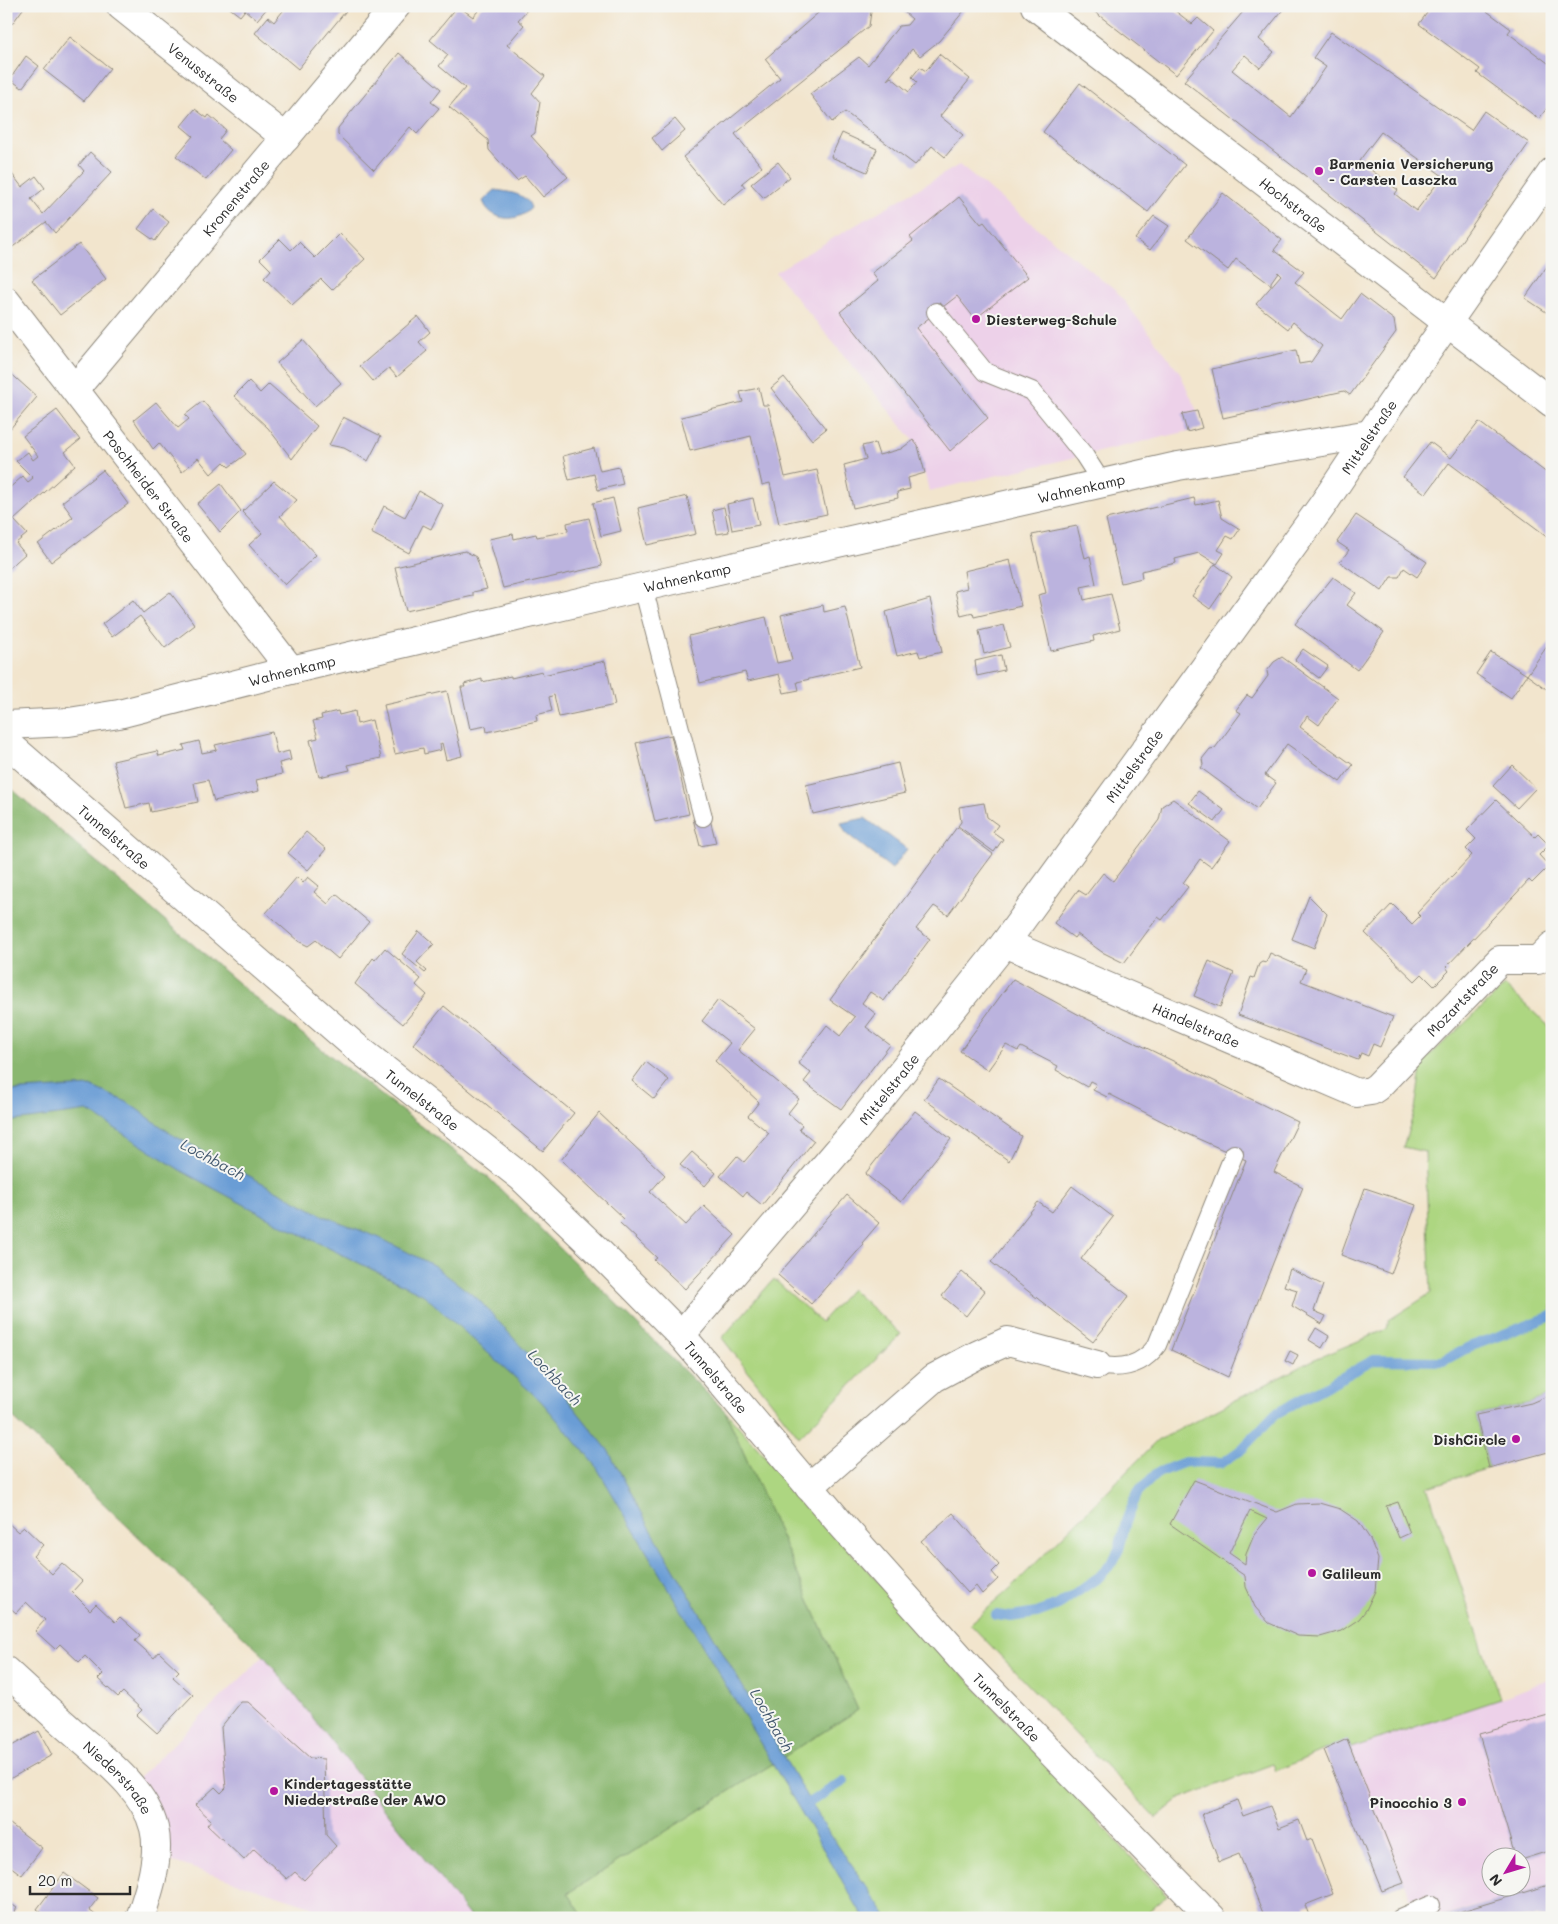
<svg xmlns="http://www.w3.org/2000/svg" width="1558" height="1924" viewBox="0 0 1558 1924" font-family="Mali,sans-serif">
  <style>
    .built { fill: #edd1e9; fill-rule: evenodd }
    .green { fill: #add681; stroke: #6c8056 }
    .forest { fill: #8ab76f; stroke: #5a714d }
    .water { fill: #6a9dd5; stroke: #4a6480 }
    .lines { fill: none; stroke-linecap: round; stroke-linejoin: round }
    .stream { stroke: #6a9dd5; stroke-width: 10 }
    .building { fill: #bbb3de; fill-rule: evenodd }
    .lane-casing { stroke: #8e887c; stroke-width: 20 }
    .street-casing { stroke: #8e887c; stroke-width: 30 }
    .lane { stroke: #fff; stroke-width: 18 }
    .street { stroke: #fff; stroke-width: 28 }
    .poi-dot { fill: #b5179e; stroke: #f6f6f2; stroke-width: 2 }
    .labels { text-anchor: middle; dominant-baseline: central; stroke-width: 4; stroke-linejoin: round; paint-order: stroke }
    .street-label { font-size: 14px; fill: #2b2b2b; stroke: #f6f6f2 }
    .poi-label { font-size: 14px; font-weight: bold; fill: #2b2b2b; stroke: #f6f6f2; text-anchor: start }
    .water-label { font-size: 15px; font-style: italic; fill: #44596f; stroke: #f6f6f2 }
  </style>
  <rect width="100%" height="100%" fill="#f6f6f2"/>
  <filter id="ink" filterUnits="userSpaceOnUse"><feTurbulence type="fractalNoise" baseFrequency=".02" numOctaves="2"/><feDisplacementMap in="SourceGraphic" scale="10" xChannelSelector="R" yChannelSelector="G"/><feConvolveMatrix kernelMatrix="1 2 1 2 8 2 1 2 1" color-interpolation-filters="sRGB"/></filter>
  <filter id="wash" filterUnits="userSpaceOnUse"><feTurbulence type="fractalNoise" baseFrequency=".0096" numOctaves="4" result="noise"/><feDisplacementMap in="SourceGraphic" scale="20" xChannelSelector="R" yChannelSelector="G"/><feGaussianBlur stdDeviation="1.12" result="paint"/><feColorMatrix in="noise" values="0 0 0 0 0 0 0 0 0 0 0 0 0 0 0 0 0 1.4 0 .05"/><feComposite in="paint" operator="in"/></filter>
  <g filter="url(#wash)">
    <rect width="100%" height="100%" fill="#f2e5cd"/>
    <g class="built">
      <path d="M959 165 1117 292 1179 371 1197 411 1202 428 929 491 918 446 775 272Z"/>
      <path d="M264 1656 471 1918H319L311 1906 164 1859 136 1780Z"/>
      <path d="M1552 1678V1884L1436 1918 1427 1895 1411 1900 1351 1748 1500 1699ZM1490 1856H1520V1886H1490Z"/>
    </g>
    <g class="green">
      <path d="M1505 986 1552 1029V1394L1531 1403 1476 1415 1489 1468 1427 1487 1500 1699 1351 1748 1347 1740 1276 1771 1273 1764 1179 1799 1156 1818 970 1624 1012 1587 1157 1441 1315 1359 1387 1329 1389 1320 1431 1293 1425 1152 1403 1147 1415 1109 1421 1069 1427 1058Z"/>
      <path d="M774 1279 821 1322 851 1289 901 1334 799 1437 722 1338Z"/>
      <path d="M725 1411 814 1512 1167 1896 1142 1918H584L568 1893 858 1710Z"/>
    </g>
    <path class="forest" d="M6 784 253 996 490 1179 725 1411 858 1710 568 1893 584 1918H471L264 1656 6 1411Z"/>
    <g class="water">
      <path d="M495 190C508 192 527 193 531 208 518 224 490 221 483 201Z"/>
      <path d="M865 818 907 849 892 869 846 833 841 823Z"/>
      <path d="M90 1086 127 1102 173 1135 324 1216 380 1238 433 1265 478 1299 555 1384 608 1450 648 1524 821 1821 888 1918H864L594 1463 541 1401 424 1295 286 1227 183 1172 88 1111 6 1122V1091Z"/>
    </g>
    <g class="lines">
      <g class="stream">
        <path d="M996 1615 1011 1617 1037 1613 1058 1605 1099 1577 1112 1563 1119 1549 1126 1521 1138 1492 1157 1473 1185 1462 1222 1463 1242 1449 1275 1414 1374 1360 1443 1361 1469 1347 1552 1316"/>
        <path d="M805 1805 844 1781"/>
      </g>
    </g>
    <g id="blocks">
      <g class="building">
        <path d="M6 6H25L12 24 10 21 6 26Z"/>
        <path d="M227 6H269L257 20 245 10 240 16Z"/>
        <path d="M287 6H350L298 69 255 33 268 17 274 22Z"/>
        <path d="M458 6 473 17 482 6H522L527 10 518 20 524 25 507 45 545 76 532 93 540 102 535 133 531 136 568 177 543 197 525 176 517 181 489 150 488 140 449 107 465 88 439 66 448 55 430 40Z"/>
        <path d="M826 6H871L868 8 871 12 869 26 735 134 762 167 742 183 745 187 723 205 683 157 780 78 765 59Z"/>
        <path d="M897 6H968L939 41 920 56 912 49 887 80 891 77 909 92 917 82 912 77 920 67 926 71 939 54 970 79 940 116 963 135 945 157 932 146 915 165 845 112 832 122 810 94 859 57 868 65 899 26 907 25 912 19Z"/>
        <path d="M1087 6H1169L1192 24 1198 18 1213 31 1176 75Z"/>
        <path d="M1248 6H1286L1259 39 1274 52 1260 68 1245 55 1232 70 1291 117 1326 67 1313 58 1331 32 1471 130 1484 111 1529 143 1436 278 1184 81ZM1381 132 1443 176 1416 211 1395 194 1398 190 1359 161Z"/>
        <path d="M1432 6H1480L1511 29 1508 33 1552 66V101L1539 119 1477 73 1480 69 1419 24Z"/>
        <path d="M70 37 110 68 84 101 44 70Z"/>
        <path d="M399 53 441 89 431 102 439 108 417 134 410 127 374 170 338 135V128Z"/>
        <path d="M26 56 39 66 22 88 10 79Z"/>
        <path d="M1080 83 1185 165 1148 212 1043 132Z"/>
        <path d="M195 109 207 118 209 115 226 130 219 139 231 150 206 180 176 156 193 136 181 126Z"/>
        <path d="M675 119 685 131 662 151 652 138Z"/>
        <path d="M842 133 877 149 867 172 831 157Z"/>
        <path d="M90 152 112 172 55 233 46 222 6 252V173L9 170 22 187 36 176 45 188 31 199 43 214 84 171 79 165Z"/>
        <path d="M778 162 790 177 764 198 751 184Z"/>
        <path d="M1223 193 1282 240 1274 250 1304 272 1295 282 1342 319 1360 294 1394 320 1396 332 1350 395 1344 391 1223 418 1212 369 1296 350 1299 364 1311 362 1322 346 1293 322 1288 329 1256 304 1281 275 1278 272 1271 282V285L1236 259 1228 270 1187 239Z"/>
        <path d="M959 197 981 224 984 222 1028 277 975 319 957 296 916 328 988 418 950 451 840 312 878 281 872 273 913 241 910 237Z"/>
        <path d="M153 209 169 222 155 241 138 229Z"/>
        <path d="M1154 216 1169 226 1150 250 1135 239Z"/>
        <path d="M340 233 365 259 332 290 321 279 292 305 264 278 271 270 260 259 280 239 291 250 299 242 315 258Z"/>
        <path d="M79 244 106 279 60 315 32 280Z"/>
        <path d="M1552 259V316L1525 298Z"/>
        <path d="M418 316 430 332 419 342 427 351 397 377 389 368 373 381 360 366Z"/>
        <path d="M303 340 341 383 315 406 277 363Z"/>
        <path d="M6 369 37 397 9 430 6 427Z"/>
        <path d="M784 377 826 429 812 440 771 388Z"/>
        <path d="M249 381 260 393 269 384 317 426 292 459 268 428 234 396Z"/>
        <path d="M759 388 763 405H768L785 477 817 470 827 514 779 524 770 483 762 485 751 436 690 451 681 417 743 402 740 392Z"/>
        <path d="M203 401 246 454 229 467 224 462 211 474 198 458 182 472 159 443 153 449 134 420 156 402 178 428 189 419 185 415Z"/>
        <path d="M57 410 80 440 65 452 75 465 14 520 27 534 16 543 25 554 7 570 6 491 23 476 28 482 33 478 16 461 28 452 33 460 38 456 23 436Z"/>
        <path d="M1197 411 1202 428 1187 432 1182 414Z"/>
        <path d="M343 417 381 436 368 461 344 448 329 445Z"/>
        <path d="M1479 422 1552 477V540L1449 463 1426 494 1403 477 1430 442 1451 458Z"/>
        <path d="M913 440 918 446 925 473 908 478 910 489 897 492 898 498 853 508 844 465 866 459 862 446 875 443 879 455 901 449Z"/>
        <path d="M594 448 600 471 619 467 623 484 598 490 594 474 569 480 563 456Z"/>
        <path d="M103 470 128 504 51 562 38 544 73 517 62 502Z"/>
        <path d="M274 481 297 500 280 516 316 555 285 585 249 545 262 533 242 512Z"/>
        <path d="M221 484 241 511 220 532 197 504Z"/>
        <path d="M419 491 443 505 431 529 423 525 409 553 371 533 384 506 405 517Z"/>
        <path d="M687 496 696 534 647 545 638 508Z"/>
        <path d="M613 498 621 531 601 536 593 503Z"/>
        <path d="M753 498 759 525 732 530 727 504Z"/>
        <path d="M1194 498 1196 505 1218 500 1222 518 1240 529 1233 539 1227 536 1218 550 1224 553 1217 564 1199 553 1175 559 1176 563 1141 571 1142 578 1121 583 1106 519Z"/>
        <path d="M724 507 729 532 717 534 712 510Z"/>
        <path d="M1356 515 1427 562 1417 577 1404 568 1399 577H1391L1382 591 1340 562 1349 550 1337 542Z"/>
        <path d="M589 518 602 566 503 588 489 539 513 534 514 539 536 534 537 537 568 531 567 523Z"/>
        <path d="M1077 526 1085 558 1090 556 1096 584 1081 587 1084 600 1111 594 1120 629 1093 636 1094 641 1051 651 1038 595 1046 593 1032 535Z"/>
        <path d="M465 551 476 557 487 589 473 592V596L406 611 395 567Z"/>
        <path d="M1010 560 1021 606 974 617 973 613 961 616 955 591 967 588 964 571Z"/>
        <path d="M1215 564 1232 577 1210 609 1192 596Z"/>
        <path d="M1333 577 1356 593 1347 605 1384 632 1357 670 1295 624Z"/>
        <path d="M170 592 195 625 165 648 140 616 112 637 102 624 133 600 143 613Z"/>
        <path d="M930 599 942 652 920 657 918 651 897 656 886 612Z"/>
        <path d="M823 605 824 612 845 607 860 667 797 682 799 690 784 693 779 674 748 681 745 672 700 683 689 636 766 617 777 663 792 660 781 615Z"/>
        <path d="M1004 625 1010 647 984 654 979 631Z"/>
        <path d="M1552 639V687L1549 691 1527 675Z"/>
        <path d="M1303 649 1328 666 1319 678 1295 660Z"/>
        <path d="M1491 652 1527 675 1511 698 1476 674Z"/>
        <path d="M1001 655 1004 670 977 676 975 661Z"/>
        <path d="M1282 657 1338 698 1319 725 1307 716 1300 727 1353 765 1340 782 1287 744 1265 775 1276 783 1257 809 1201 768 1203 765 1202 759 1210 749 1215 748 1241 713 1236 710 1247 695 1252 698 1268 676 1267 671 1274 662Z"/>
        <path d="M605 661 615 705 559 717 554 695 549 697 552 711 536 715 537 721 487 732 486 726 470 729 461 687H465L464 684 482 679V682L511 676V678L542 671 543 675Z"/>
        <path d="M447 691 462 756 446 760 442 743 440 744 441 750 424 754 423 748 395 754 384 705Z"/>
        <path d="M338 711 339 715 355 711 357 724 372 720 381 758 348 765 350 770 319 777 310 740 318 738 313 721 322 719 321 715Z"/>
        <path d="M272 732 277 754 289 751 291 760 279 763 282 774 256 780 259 791 214 801 208 780 194 783 198 802 151 812 149 803 126 808 113 761 157 751 159 756 185 750 183 745 199 741 202 753 217 750 215 745Z"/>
        <path d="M671 735 689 814 655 822 636 743Z"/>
        <path d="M898 763 905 793 813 814 806 785Z"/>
        <path d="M1512 765 1536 788 1517 808 1493 786Z"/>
        <path d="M1198 791 1224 810 1215 822 1189 803Z"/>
        <path d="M1173 799 1230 841 1211 867 1200 859 1183 883 1188 887 1162 920 1158 917 1124 963 1102 952 1077 934 1074 938 1054 923 1078 890 1086 895 1103 873 1113 881 1159 820 1162 806Z"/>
        <path d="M1496 800 1535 837 1538 834 1549 845 1539 855 1549 866 1532 883 1529 880 1515 895 1446 967 1449 971 1434 986 1422 974 1415 981 1365 933 1392 904 1412 924 1420 916 1417 913 1472 855 1466 849 1476 839 1467 830Z"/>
        <path d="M984 803 987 817 998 825 993 832 1003 839 994 852 958 826 961 822 959 807Z"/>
        <path d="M709 815 716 843 700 846 693 819Z"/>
        <path d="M957 827 993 854 948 915 934 906 916 929 930 939 884 1001 870 992 862 1003 876 1014 866 1027 890 1045 841 1109 804 1082 811 1073 798 1063 827 1025 840 1036 855 1017 830 1000Z"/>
        <path d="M306 832 326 849 308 870 288 853Z"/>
        <path d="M297 877 303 883 308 877 319 886 314 892 328 904 336 894 369 922 338 959 316 940 308 946 298 941 266 913Z"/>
        <path d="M1309 896 1327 914 1314 948 1292 939Z"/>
        <path d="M419 931 434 944 417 962 427 971 425 973 402 954Z"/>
        <path d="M385 948 421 979 416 985 427 995 403 1024 355 984 373 958 375 960Z"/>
        <path d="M1270 953 1306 969 1301 981 1393 1017 1380 1047 1373 1044 1368 1056 1361 1053 1358 1060 1238 1015 1251 977 1254 978 1259 964 1262 962 1266 963Z"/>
        <path d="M1209 961 1234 973 1220 1007 1194 996Z"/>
        <path d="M1013 979 1083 1017 1298 1122 1274 1172 1303 1187 1228 1377 1171 1350 1246 1160 1185 1133 1109 1094 1107 1097 1093 1090 1096 1084 1090 1081 1087 1087 1056 1070 1058 1066 1021 1047 1018 1051 1006 1045 988 1070 960 1051Z"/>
        <path d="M718 1000 755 1029 738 1050 799 1099 788 1113 802 1125 799 1129 814 1141 762 1205 746 1192 743 1196 720 1176 737 1156 744 1162 769 1133 748 1116 759 1102 715 1061 730 1043 702 1021Z"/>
        <path d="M444 1006 574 1113 543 1151 413 1044Z"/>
        <path d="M646 1062 669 1080 654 1099 632 1081Z"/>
        <path d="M939 1079 1021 1136 1009 1161 924 1099Z"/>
        <path d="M915 1111 951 1139 901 1202 865 1174Z"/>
        <path d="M599 1113 665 1175 650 1192 686 1225 704 1206 735 1235 685 1289 654 1260 657 1258 620 1223 624 1219 561 1160Z"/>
        <path d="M692 1152 716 1173 705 1186 680 1165Z"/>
        <path d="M1072 1186 1113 1217 1081 1259 1129 1296 1093 1342 991 1262 1038 1202 1052 1212Z"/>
        <path d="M1365 1188 1416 1205 1391 1274 1341 1255Z"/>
        <path d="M847 1195 879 1223 862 1243 864 1244 811 1304 778 1275Z"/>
        <path d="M1290 1269 1323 1285 1314 1311 1326 1316 1322 1324 1292 1306 1297 1290 1284 1286Z"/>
        <path d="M962 1272 985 1291 966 1316 942 1296Z"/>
        <path d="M1316 1328 1329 1336 1322 1348 1309 1340Z"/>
        <path d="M1290 1351 1298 1355 1293 1365 1285 1361Z"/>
        <path d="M1552 1394V1451L1489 1468 1476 1415 1531 1403Z"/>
        <path d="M1194 1480 1277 1512 1297 1504 1319 1503 1340 1509 1358 1521 1370 1539 1378 1559 1375 1591 1366 1610 1359 1619 1341 1631 1320 1637 1298 1636 1269 1623 1255 1607 1246 1587 1245 1576 1170 1524ZM1250 1511 1267 1519 1254 1535 1246 1554 1245 1564 1229 1553Z"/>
        <path d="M1398 1502 1410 1533 1399 1538 1386 1506Z"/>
        <path d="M953 1513 999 1565 992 1572 998 1579 982 1594 976 1586 968 1593 921 1541Z"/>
        <path d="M6 1521 18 1532 24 1527 43 1545 33 1556 52 1574 62 1563 82 1581 72 1592 90 1610 96 1604 115 1622 120 1617 140 1635 135 1641 154 1658 159 1652 179 1671 173 1677 193 1695 157 1733 137 1715 142 1710 123 1692 118 1697 98 1679 103 1674 85 1656 79 1662 60 1644 55 1649 35 1631 45 1620 26 1602 16 1613 6 1604Z"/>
        <path d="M241 1702H248L310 1758 324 1759 326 1835 336 1846 304 1880 295 1872 287 1879 254 1849 244 1860 207 1825 211 1820 195 1805 215 1787 221 1793 226 1788 221 1727Z"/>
        <path d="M1552 1714V1850L1520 1860V1856H1515L1479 1734Z"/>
        <path d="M39 1731 52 1755 6 1781V1749Z"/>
        <path d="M1347 1739 1404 1883 1382 1891 1324 1750Z"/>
        <path d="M1237 1800 1243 1816 1270 1806 1279 1828 1299 1820 1307 1841 1312 1839 1333 1894 1305 1905 1310 1918H1265L1239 1854 1219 1862 1201 1814Z"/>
        <path d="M6 1821 42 1848 22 1875 6 1863Z"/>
        <path d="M64 1873 98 1898 89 1910 99 1918H48L37 1909Z"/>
        <path d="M1552 1884V1918H1442V1917Z"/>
        <path d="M6 1894 10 1897 7 1901 17 1908 10 1918H6Z"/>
      </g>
    </g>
  </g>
  <g filter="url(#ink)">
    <use href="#blocks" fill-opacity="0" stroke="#8e887c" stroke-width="1"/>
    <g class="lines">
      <g class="lane-casing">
        <g id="lane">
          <path d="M936 312 985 372 1032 391 1084 455 1102 483"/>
          <path d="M643 587 703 817"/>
          <path d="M1097 1365C1122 1370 1142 1366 1157 1345L1234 1154"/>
          <path d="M1401 1918 1431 1905"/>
        </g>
      </g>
      <g class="street-casing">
        <g id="street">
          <path id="s1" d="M121 6 286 138"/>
          <path id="s2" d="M1035 6 1552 403"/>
          <path id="s3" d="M6 301 291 670"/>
          <path id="s4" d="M75 389 396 6"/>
          <path id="s5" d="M6 725 69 722 119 714 291 670 643 587 1178 466 1370 434"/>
          <path id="s6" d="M6 742 356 1047 521 1177 602 1255 681 1335 840 1523 973 1672 1212 1918"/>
          <path id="s7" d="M1005 943 1357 1093 1371 1091 1377 1087 1500 960H1538L1552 946"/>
          <path id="s8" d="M681 1335 854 1132 1005 943 1322 506 1370 434 1552 172"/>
          <path d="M809 1487 934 1378 977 1355 1008 1341 1097 1365"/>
          <path id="s9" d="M6 1671C29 1692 51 1713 74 1733 103 1759 144 1788 154 1828 161 1856 149 1891 140 1918"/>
        </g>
      </g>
      <use href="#lane" class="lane"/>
      <use href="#street" class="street"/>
    </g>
  </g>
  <g class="poi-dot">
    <circle cx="1319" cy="171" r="5"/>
    <circle cx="976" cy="319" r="5"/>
    <circle cx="1516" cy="1439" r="5"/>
    <circle cx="1312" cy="1573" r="5"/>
    <circle cx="274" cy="1791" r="5"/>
    <circle cx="1462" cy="1802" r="5"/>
  </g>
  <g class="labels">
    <g class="street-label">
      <text stroke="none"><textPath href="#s1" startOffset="106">Venusstraße</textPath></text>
      <text stroke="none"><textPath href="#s4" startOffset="250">Kronenstraße</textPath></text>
      <text stroke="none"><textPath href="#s2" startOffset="326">Hochstraße</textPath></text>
      <text stroke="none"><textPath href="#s8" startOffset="1132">Mittelstraße</textPath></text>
      <text stroke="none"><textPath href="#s3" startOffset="234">Poschheider Straße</textPath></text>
      <text stroke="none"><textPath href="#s5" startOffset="1102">Wahnenkamp</textPath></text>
      <text stroke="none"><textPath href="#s5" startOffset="698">Wahnenkamp</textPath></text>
      <text stroke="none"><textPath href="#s5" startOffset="292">Wahnenkamp</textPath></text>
      <text stroke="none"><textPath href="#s8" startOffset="728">Mittelstraße</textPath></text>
      <text stroke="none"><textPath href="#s6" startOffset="144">Tunnelstraße</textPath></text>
      <text stroke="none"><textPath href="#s7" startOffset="526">Mozartstraße</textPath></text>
      <text stroke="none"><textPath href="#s7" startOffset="208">Händelstraße</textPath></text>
      <text stroke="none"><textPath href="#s8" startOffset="322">Mittelstraße</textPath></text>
      <text stroke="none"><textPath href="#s6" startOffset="549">Tunnelstraße</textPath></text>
      <text stroke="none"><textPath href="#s6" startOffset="954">Tunnelstraße</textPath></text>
      <text stroke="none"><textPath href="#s6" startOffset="1394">Tunnelstraße</textPath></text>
      <text stroke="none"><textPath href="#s9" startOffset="155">Niederstraße</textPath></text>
    </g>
    <g class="poi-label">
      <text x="1329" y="163">Barmenia Versicherung<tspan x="1329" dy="16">- Carsten Lasczka</tspan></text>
      <text x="986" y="319">Diesterweg-Schule</text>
      <text x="1506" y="1439" text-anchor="end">DishCircle</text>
      <text x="1322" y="1573">Galileum</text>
      <text x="284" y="1783">Kindertagesstätte<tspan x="284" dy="16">Niederstraße der AWO</tspan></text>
      <text x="1452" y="1802" text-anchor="end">Pinocchio 3</text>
    </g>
    <g class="water-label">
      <text transform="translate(213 1159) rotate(28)">Lochbach</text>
      <text transform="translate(555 1377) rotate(47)">Lochbach</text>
      <text transform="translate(772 1720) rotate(60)">Lochbach</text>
    </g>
  </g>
  <rect width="1558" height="1924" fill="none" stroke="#f6f6f2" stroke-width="25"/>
  <g transform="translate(1506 1872) rotate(232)"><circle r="24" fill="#f6f6f2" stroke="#a5a5a2"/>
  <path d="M0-4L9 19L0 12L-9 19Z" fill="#b5179e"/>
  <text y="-8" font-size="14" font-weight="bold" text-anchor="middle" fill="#2b2b2b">N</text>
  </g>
  <path d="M30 1886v8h100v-8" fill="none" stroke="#2b2b2b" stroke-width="2.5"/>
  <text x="38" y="1886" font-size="15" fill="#2b2b2b" stroke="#f6f6f2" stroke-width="4" paint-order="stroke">20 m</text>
</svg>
